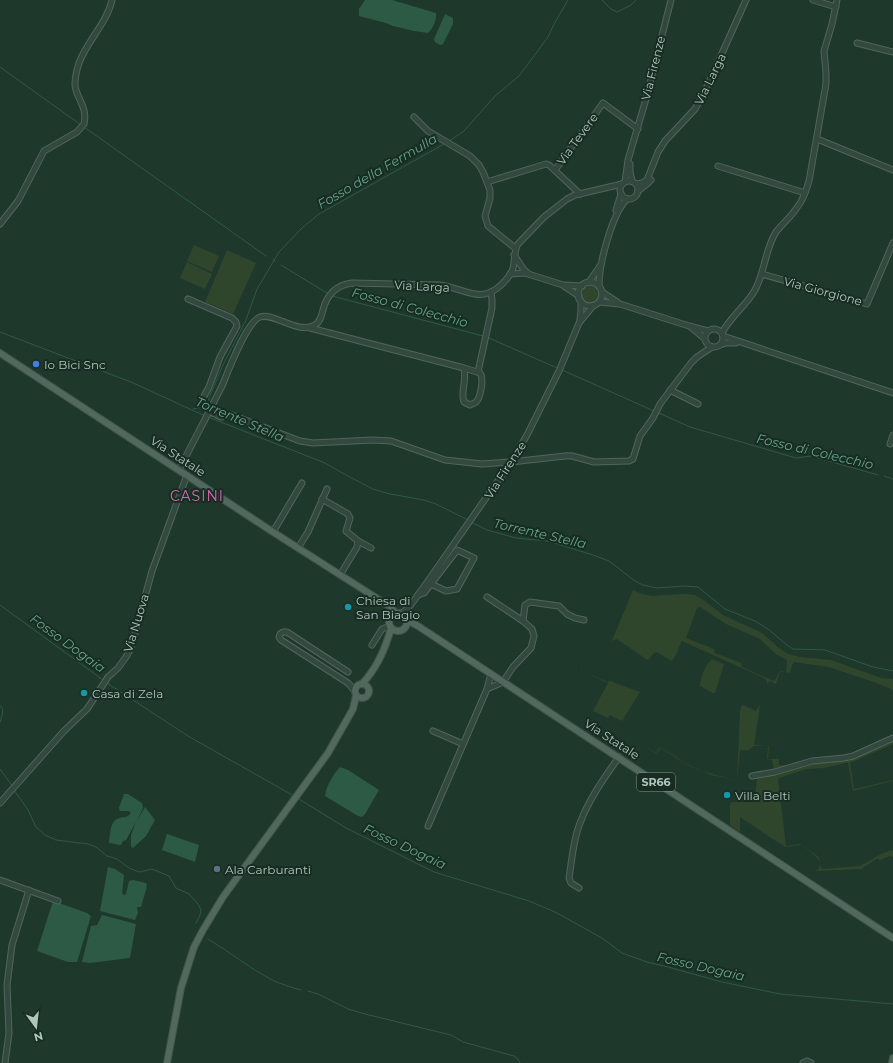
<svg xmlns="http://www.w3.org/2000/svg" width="893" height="1063" viewBox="0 0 893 1063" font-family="Montserrat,sans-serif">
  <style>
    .green { fill: #30462c; fill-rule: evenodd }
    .water { fill: #2d5a45 }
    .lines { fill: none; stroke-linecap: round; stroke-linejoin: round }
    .stream { stroke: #2d5a45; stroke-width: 1 }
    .minor-casing { stroke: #50665c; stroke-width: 7 }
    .major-casing { stroke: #3f544b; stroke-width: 8 }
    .minor { stroke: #33483e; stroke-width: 5 }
    .major { stroke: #51685d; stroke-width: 6 }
    .shop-dot { fill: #3f7fe0; stroke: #182c23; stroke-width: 1.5 }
    .culture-dot { fill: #0f9aa8; stroke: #182c23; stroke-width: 1.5 }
    .service-dot { fill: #5c6f8a; stroke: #182c23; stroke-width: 1.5 }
    .labels { text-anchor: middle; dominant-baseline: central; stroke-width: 4; stroke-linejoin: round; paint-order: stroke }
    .shield { fill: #182c23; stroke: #80978d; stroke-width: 1 }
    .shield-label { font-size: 11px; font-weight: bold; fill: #adc5bb }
    .street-label { font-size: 12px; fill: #adc5bb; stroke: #182c23 }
    .poi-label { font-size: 12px; fill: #adc5bb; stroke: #182c23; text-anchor: start }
    .water-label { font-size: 13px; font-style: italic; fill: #64a587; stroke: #182c23 }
    .quarter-label { font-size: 14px; letter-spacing: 1px; fill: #da68ae; stroke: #182c23 }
  </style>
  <rect width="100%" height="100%" fill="#1f382c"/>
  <g class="green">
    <path d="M194 245 219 256 212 272 187 261Z"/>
    <path d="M227 250 256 263 233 314 205 302Z"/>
    <path d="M187 262 212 274 205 289 180 278Z"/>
    <circle cx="590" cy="294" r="9"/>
    <path d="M633 590 642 594 652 596 684 594 695 595 706 602 723 615 762 633 779 648 788 654 800 657 831 660 881 678 893 679V690L874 682 829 667 794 662 792 665 790 673 780 671 776 684 770 681 767 684V681L764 678 682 641C678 647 677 656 672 661L657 652 654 653 648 660 646 659 617 639 613 640 611 643 588 640 581 667 582 671 608 682 610 681 640 692 607 745 631 760 643 745 656 753 660 747 677 757C689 770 720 776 737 780L740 712 741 707 743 705 756 711 760 705 754 745 769 746 768 759H779V765H790L850 754 890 737 858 753 775 772 772 760 767 759 768 746H754L749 750H740L737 780 711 775 681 761 661 748 656 754 643 745 631 761 607 745 622 721 610 715 608 718 593 711 608 683 582 671 581 670V667L588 640 611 643ZM700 607 726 624 760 639 776 654 787 660 786 672H779L775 680 774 681 742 667 741 663 715 653 714 649 686 638 697 608Z"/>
    <path d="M712 659 724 664 715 693H713L700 686V685C702 674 704 667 712 659Z"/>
    <path d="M893 739V744L850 763 854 789 893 780V781L853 791 848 763H846L824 768 806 769 779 778 778 780 786 846 800 844 819 857 821 868 823 869 860 866 881 854 893 850V857L890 856 880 860 878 858 861 869 815 871C830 863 808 850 801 845L785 847 740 817V832L730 825V804L731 802H755L757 777 815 762 836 760Z"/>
  </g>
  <g class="water">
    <path d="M365 0H392L436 13C437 19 433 29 428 33L414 31 393 26 386 23 359 16V9Z"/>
    <path d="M445 14 453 18V24L443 44 440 45 435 42 434 39Z"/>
    <path d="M340 767 348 770 379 790 365 814 362 817 358 816 325 796C325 788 334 773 340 767Z"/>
    <path d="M124 794H128L142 803 143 808 137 821 145 807 155 820 146 836 133 848 131 846V835L136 822 126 840 123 841 121 845 109 843C110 836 110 822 117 819 122 816 127 819 131 813L129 811H120L119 808Z"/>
    <path d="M167 834 199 845 195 862 162 850Z"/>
    <path d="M108 867 115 869 124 875 122 893 124 895 126 894 129 881 133 880 146 883 147 886 141 907H137L138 913 135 920 100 911Z"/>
    <path d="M53 901 87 913 91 916 77 962H68L37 951Z"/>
    <path d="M102 915 136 924 130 958 90 963 82 962 91 926 97 925Z"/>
  </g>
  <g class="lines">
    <g class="stream">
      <path d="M602 0 611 9 617 12 631 5 636 0"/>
      <path d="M0 67 81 125"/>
      <path d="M84 127 266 256"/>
      <path d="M449 141 464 131 495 96 519 76 548 37 554 24 568 0"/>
      <path d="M273 260 275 261"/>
      <path d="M281 265 327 293"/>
      <path d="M332 296 483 336"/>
      <path d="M0 332 131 382 205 416"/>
      <path d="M489 338 557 368"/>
      <path d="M562 370 654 411"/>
      <path d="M207 403 223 365 246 320 257 289 279 252 302 228 319 214 444 144"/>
      <path d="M193 409 204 407"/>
      <path d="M659 413 690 427 796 458 811 456 878 475"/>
      <path d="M208 417 325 463 346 475 373 489 390 494 424 500 436 504 468 520"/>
      <path d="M884 476 893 479"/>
      <path d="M471 522 487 530 516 538 548 541 593 555 609 561 635 581 643 585 657 588 685 586 698 587 725 609 755 621 768 629 787 645 793 649 825 650 873 667 893 671"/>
      <path d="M0 605 103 680"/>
      <path d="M107 683 188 736 294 796"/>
      <path d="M0 705C5 710 2 716 0 722"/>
      <path d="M0 769 13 787"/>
      <path d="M14 790 28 810 36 827 45 835 56 840 88 844 96 847 107 856 117 859 129 868 139 872 152 869 169 876 176 888 189 894 198 904 201 910 200 915 196 923"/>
      <path d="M299 799 346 828 434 872 529 901 555 912 602 938 622 953 647 962 668 967 722 982 780 994 893 1004"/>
      <path d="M208 939C230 952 249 968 272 980 280 984 291 987 301 990"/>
      <path d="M308 991 318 994 348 1009 365 1014 451 1035 463 1042 514 1056 518 1059 520 1063"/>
    </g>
    <g class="minor-casing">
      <g id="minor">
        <path d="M813 0 836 7"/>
        <path d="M857 43 893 52"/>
        <path d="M414 117 428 131 470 156 479 165 483 172 490 190V198L485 216 488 226 515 248"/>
        <path d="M817 139 893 170"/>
        <path d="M630 164V172L632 181"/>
        <path d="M718 166 805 193"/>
        <path d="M555 170 603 103 638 129"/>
        <circle cx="629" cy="190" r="9"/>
        <path d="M487 182 546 164 549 165 580 194"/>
        <path d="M625 182 628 160 646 99 671 0"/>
        <path d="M637 184 642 183 647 180 658 152 665 141 695 109 705 91 746 0"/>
        <path d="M638 191 647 184 651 180"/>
        <path d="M616 210 621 194"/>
        <path d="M0 224 18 201 44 151 77 132 84 124C88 107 76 98 75 85 75 79 77 69 79 63 87 41 107 23 112 0"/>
        <path d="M514 255 524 270 529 274"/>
        <path d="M510 274 525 273 563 285 582 286"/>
        <path d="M762 274 867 304 893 243"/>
        <path d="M589 282 600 266"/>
        <circle cx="590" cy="294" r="12"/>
        <path d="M564 286 579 296"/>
        <path d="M599 286C599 263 612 214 627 199"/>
        <path d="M602 292 617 302"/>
        <path d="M188 299 232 318 236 322 237 326 220 357 209 387 202 400 204 404 209 410"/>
        <path d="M599 302 620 304 689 326 708 331"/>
        <path d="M580 320 581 311V301"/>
        <path d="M310 328 464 368 480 373C484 378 481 397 476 402 475 403 472 404 470 405L464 402C460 392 467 382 464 368"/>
        <path d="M692 328 704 338"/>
        <circle cx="714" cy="338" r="9"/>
        <path d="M722 333C730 317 746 306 755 290 765 272 765 249 776 232 783 223 792 216 798 206 804 199 806 190 809 181L826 84V73L824 51 832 24 837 0"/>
        <path d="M723 336 893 393"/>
        <path d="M720 345 726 343H736"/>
        <path d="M478 372 492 308V299L491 292"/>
        <path d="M670 390 698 404"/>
        <path d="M208 411 221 417 232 415 300 441 313 443 373 440 391 441 445 460 482 464 511 462 565 456H572L594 462 629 461 633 459 640 436 653 418 660 404 691 363 697 357 712 347"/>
        <path d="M890 444 893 435"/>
        <path d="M179 470C193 442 208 414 222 386 228 372 246 322 260 317 274 312 298 335 315 325 321 321 321 316 323 310 327 294 337 285 352 283L439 285C452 286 462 292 475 294 491 297 505 284 512 271 516 262 513 252 518 244L544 217 567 199 575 195 622 184"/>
        <path d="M322 499 348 514 350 518 346 531 358 541 357 547 340 575"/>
        <path d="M273 532 302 483"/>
        <path d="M358 541 371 548"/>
        <path d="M298 548 308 532 327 489"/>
        <path d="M418 595 424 593 457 550 474 558 457 589 446 591 431 584"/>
        <path d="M487 597 523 621 532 629 534 636 531 648 513 667 503 682 487 689"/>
        <path d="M401 614 410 606 428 581 511 462 527 435 559 371 579 323 593 306"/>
        <path d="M523 621 525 605 530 602 559 606 567 614 575 618 584 620"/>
        <path d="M372 645 382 629 390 626"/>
        <path d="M348 672 287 632H283L280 634 279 637 281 640 348 683 354 690"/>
        <path d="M433 731 463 744"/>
        <path d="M752 776 775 772 812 761 844 758 853 756 893 738"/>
        <path d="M0 803 64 731 87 709 108 677 118 668 126 657 131 648 152 571 187 475"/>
        <path d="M428 826 487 689 491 674"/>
        <path d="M0 880 58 901"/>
        <path d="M579 888 571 883 569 878C572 860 573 840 580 823 589 799 604 778 619 757"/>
        <path d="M5 1063 9 1033 7 985 12 945 29 890"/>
        <path d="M803 1063 807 1061 811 1063"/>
      </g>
    </g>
    <g class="major-casing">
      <g id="major">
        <path d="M0 353 273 532 389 606 397 614"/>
        <circle cx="398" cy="622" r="9"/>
        <path d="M407 620 418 626 893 938"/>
        <circle cx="362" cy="691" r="7"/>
        <path d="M362 684C376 669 386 647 391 628"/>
        <path d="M167 1063 181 988 194 947 203 930 223 897 328 753 353 709 356 696"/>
        <path d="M892 1063 893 1058"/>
      </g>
    </g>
    <use href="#minor" class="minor"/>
    <use href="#major" class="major"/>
  </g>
  <circle class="shop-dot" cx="36" cy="364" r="4"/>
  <g class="culture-dot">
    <circle cx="348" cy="607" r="4"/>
    <circle cx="84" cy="693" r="4"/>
    <circle cx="727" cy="795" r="4"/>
  </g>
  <circle class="service-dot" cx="217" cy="869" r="4"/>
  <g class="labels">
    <rect class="shield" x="637" y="773" width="38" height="18" rx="3"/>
    <g class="shield-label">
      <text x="656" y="782">SR66</text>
    </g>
    <g class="street-label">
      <text transform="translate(653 68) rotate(-76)">Via Firenze</text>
      <text transform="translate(710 79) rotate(-64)">Via Larga</text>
      <text transform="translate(577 139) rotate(-54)">Via Tevere</text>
      <text transform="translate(422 286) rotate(3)">Via Larga</text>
      <text transform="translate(823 291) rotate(15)">Via Giorgione</text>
      <text transform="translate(178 456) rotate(33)">Via Statale</text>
      <text transform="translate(505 470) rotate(-57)">Via Firenze</text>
      <text transform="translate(136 623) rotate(-73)">Via Nuova</text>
      <text transform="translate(612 739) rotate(33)">Via Statale</text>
    </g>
    <g class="poi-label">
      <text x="44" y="364">Io Bici Snc</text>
      <text x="356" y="600">Chiesa di<tspan x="356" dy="14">San Biagio</tspan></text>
      <text x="92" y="693">Casa di Zela</text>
      <text x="735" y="795">Villa Belti</text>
      <text x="225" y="869">Ala Carburanti</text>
    </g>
    <g class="water-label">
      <text transform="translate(377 171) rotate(-30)">Fosso della Fermulla</text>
      <text transform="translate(410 307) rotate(15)">Fosso di Colecchio</text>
      <text transform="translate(240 419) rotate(23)">Torrente Stella</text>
      <text transform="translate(815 451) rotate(13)">Fosso di Colecchio</text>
      <text transform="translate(540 533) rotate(13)">Torrente Stella</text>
      <text transform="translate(68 643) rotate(36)">Fosso Dogaia</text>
      <text transform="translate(405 846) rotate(25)">Fosso Dogaia</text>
      <text transform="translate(701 966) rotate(13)">Fosso Dogaia</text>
    </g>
    <g class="quarter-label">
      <text x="197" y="496">CASINI</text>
    </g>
  </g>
  <g transform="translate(36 1027) rotate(165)" stroke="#182c23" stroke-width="3" paint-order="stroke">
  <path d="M0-3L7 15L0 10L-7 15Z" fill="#adc5bb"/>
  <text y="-6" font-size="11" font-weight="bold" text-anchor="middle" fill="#adc5bb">N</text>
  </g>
</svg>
